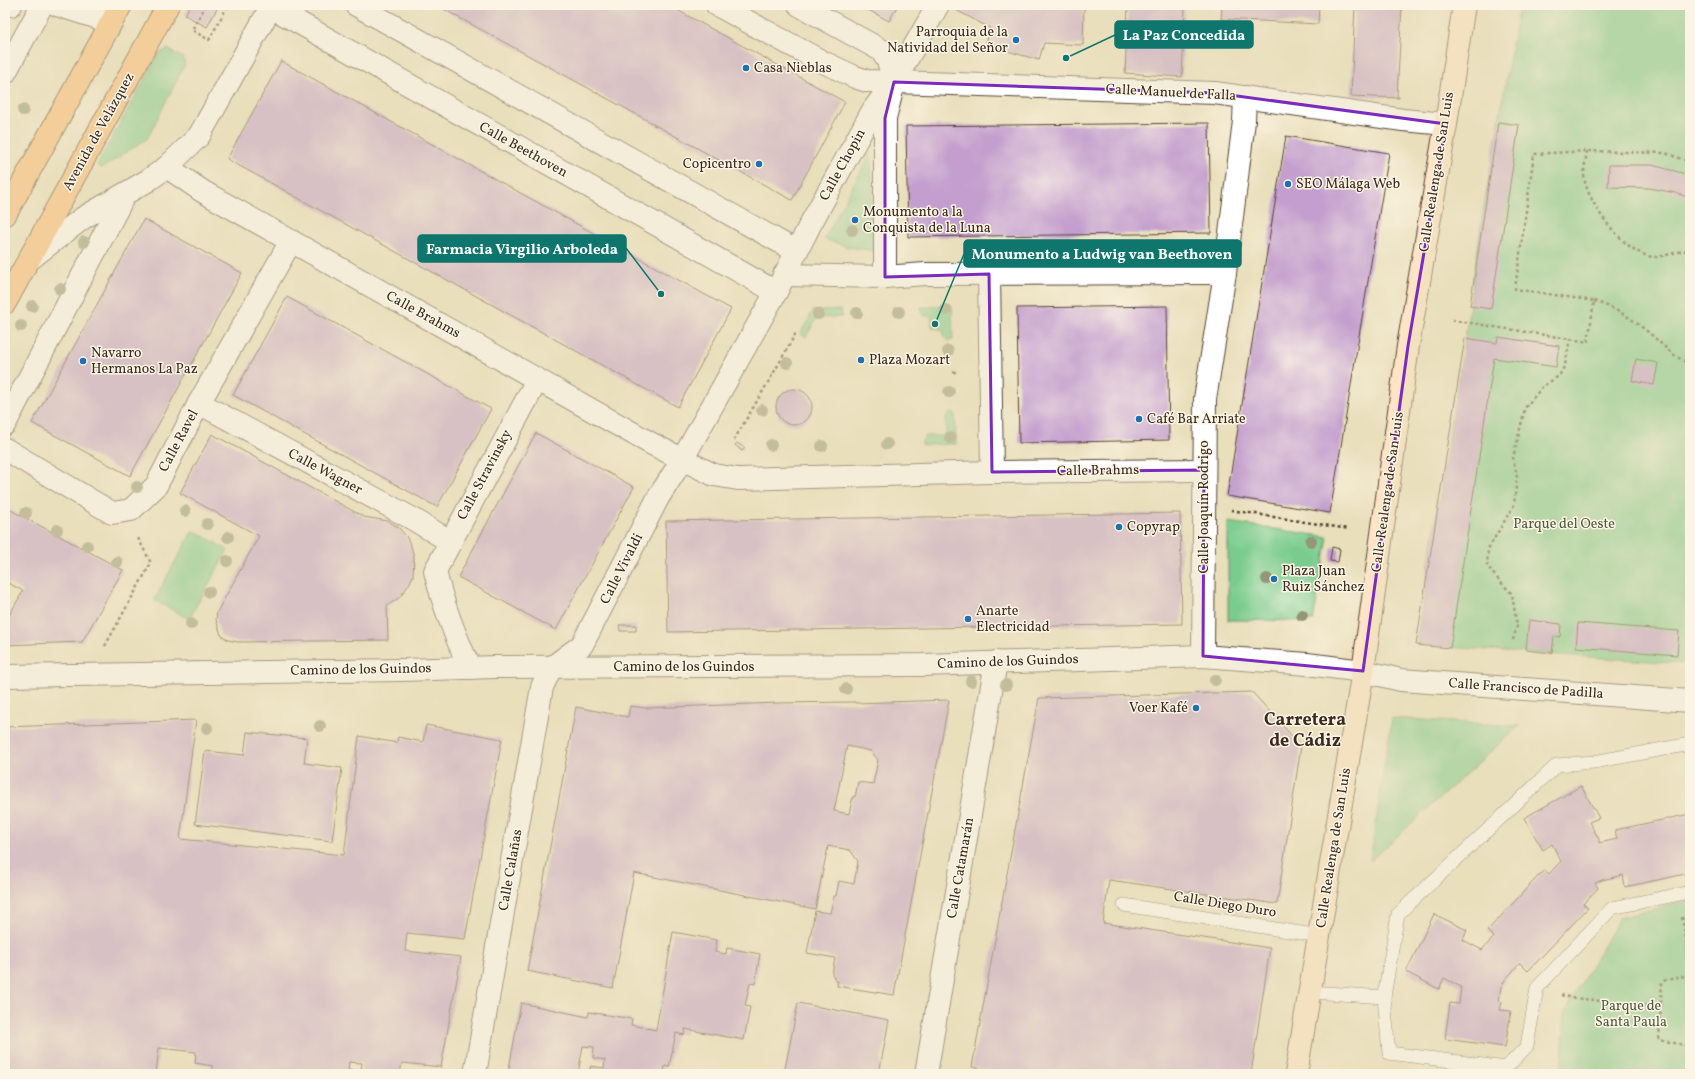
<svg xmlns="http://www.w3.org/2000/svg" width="1695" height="1079" viewBox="0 0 1695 1079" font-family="Vollkorn,serif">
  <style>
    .green { fill: #7acc8e; stroke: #5a7b56 }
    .building { fill: #c39ece; fill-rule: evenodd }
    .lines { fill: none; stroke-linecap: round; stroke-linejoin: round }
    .lane-casing { stroke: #554536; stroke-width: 14 }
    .street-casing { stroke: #554536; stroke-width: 24 }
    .secondary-casing { stroke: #554536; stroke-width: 24 }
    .primary-casing { stroke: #554536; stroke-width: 24 }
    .path { stroke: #554536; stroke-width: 2.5; stroke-dasharray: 3 3; stroke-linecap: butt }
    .lane { stroke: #fff; stroke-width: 13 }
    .street { stroke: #fff; stroke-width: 22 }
    .secondary { stroke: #ffe4c6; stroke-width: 22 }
    .primary { stroke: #febb71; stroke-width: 22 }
    .tree { fill: #949677 }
    .marked { fill: none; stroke: #7b2cbf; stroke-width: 3; stroke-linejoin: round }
    .poi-dot { fill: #1f6fb2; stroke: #fcf5e5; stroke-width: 1.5 }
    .labels { text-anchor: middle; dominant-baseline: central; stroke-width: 3; stroke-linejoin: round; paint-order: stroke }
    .poi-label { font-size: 14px; fill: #3b2a1e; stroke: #fcf5e5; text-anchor: start }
    .street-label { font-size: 14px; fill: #3b2a1e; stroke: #fcf5e5 }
    .park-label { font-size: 14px; fill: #4e5b40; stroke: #fcf5e5 }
    .district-label { font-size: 18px; font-weight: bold; fill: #3b2a1e; stroke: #fcf5e5 }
    .leader { fill: none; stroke: #0f766e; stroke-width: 1.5 }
    .callout-dot { fill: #0f766e; stroke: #fcf5e5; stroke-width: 1.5 }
    .callout { fill: #0f766e; stroke: #0f766e; stroke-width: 1.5 }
    .callout-label { font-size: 15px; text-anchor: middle; font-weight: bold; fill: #fff }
  </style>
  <rect width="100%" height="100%" fill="#fcf5e5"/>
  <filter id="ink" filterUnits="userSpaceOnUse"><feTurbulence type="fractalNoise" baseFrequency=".025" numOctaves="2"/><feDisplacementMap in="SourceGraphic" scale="8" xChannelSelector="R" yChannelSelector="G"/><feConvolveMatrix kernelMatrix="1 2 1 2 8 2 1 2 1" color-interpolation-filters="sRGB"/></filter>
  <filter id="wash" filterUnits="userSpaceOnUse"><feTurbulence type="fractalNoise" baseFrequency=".012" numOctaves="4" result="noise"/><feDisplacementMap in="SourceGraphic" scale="16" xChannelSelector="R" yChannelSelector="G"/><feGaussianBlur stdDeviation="0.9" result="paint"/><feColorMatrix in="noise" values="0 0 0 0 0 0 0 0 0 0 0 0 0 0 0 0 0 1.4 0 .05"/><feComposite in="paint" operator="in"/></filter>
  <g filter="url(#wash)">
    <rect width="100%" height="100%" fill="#e9dfbb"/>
    <g class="green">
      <path d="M1519 5H1690V664L1416 645 1465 338 1483 212Z"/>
      <path d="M168 49 183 58 185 64 147 139 102 168 97 165 159 53Z"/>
      <path d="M871 152 874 251 848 247 824 239Z"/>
      <path d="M952 306 953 340 948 341 944 336 943 330 932 327 931 316H924L921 312V307Z"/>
      <path d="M841 310 842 317 817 318 806 337 800 334 813 311Z"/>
      <path d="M950 413H955L956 444 922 445V441L926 436H942L946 433V417Z"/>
      <path d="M1228 522 1328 537 1313 621 1228 620Z"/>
      <path d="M193 530 228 550 189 619 154 600Z"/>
      <path d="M1392 718 1519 726 1370 861Z"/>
      <path d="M1690 900V1074H1561L1565 1013 1579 987 1619 918Z"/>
    </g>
    <g id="blocks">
      <g class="building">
        <path d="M190 5H219L207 27 185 15Z"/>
        <path d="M436 5H668L845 102 792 200 655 125 654 126V124Z"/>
        <path d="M859 5H898L889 21Z"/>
        <path d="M957 5H1084L1083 45 1044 43 1039 60 986 45 990 28 954 9Z"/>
        <path d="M1128 5H1185L1182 77 1125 73Z"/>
        <path d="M1222 5H1319L1318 24 1221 19Z"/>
        <path d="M1355 5H1402L1397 97H1399V98L1351 96Z"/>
        <path d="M281 61 731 309 678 407 227 159Z"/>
        <path d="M1498 122 1519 125 1491 309 1470 306Z"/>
        <path d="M1209 123 1211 233 908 237 906 126Z"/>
        <path d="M1286 136 1389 153 1330 513 1227 496Z"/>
        <path d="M1609 165H1652L1690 175V198L1676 193 1649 188 1608 187Z"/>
        <path d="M144 219 242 273 130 476 32 423Z"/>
        <path d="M287 297 491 409 437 507 233 395Z"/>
        <path d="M1167 306 1169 440 1019 443 1017 308Z"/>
        <path d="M1498 337 1559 346 1556 367 1494 358 1450 648 1416 645 1465 338 1497 343Z"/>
        <path d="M1636 359 1658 363 1654 385 1632 381Z"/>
        <circle cx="794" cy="407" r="18"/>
        <path d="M536 433 634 487 556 630 458 577Z"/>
        <path d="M212 434 364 517 388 521 398 527 406 536 411 546 414 557 413 576 408 586 400 597 387 606 388 640 238 642 228 640 221 635 216 620 217 612 259 536 180 493Z"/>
        <path d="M737 443 745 448 742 451 735 445Z"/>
        <path d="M5 507 123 570 82 642 5 645V619H7L23 591 5 581Z"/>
        <path d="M1180 513 1182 624 668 632 666 521Z"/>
        <path d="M1332 547 1340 549 1338 562 1330 561Z"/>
        <path d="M1529 620 1561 624 1560 637 1554 636 1552 653 1526 650Z"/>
        <path d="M1578 623 1679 631 1677 655 1576 647Z"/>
        <path d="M619 625H636V631H620Z"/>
        <path d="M1252 692 1301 746 1277 904 1109 880 1103 923 1270 948 1251 1074H1010L972 1067 1039 698Z"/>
        <path d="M949 700 894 995 837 986 838 981H836L832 974 835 958 807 953 815 911 830 913 834 896H836L839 881 854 884 858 861 850 850 828 846 815 909 634 873 613 988 527 971 576 707 628 717 630 706 645 708 778 703 855 702V703ZM847 746 871 751 878 760 873 784 858 782 855 797 853 796 849 814 834 811Z"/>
        <path d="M196 720 180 839 344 855 359 736 397 743 398 737 423 742 426 725 502 739 465 939 407 933 405 951 461 957 441 1067 402 1063 400 1074H212L213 1066 195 1063 196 1052 159 1048 156 1074H5V727ZM349 1062 362 1063 361 1071 348 1070Z"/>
        <path d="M247 732 307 738 304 763 342 768 332 841 195 824 205 751 244 755Z"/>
        <path d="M1581 786 1599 818 1589 822 1599 839V843L1617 839 1615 830 1690 814V873L1625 887 1623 875 1602 880 1595 883 1598 888 1583 904 1588 908 1528 971 1520 963 1505 980 1501 987 1499 1001 1502 1002 1500 1010 1511 1011 1505 1047 1445 1039 1450 1003 1459 1004 1461 987 1444 978 1439 989 1406 972 1434 914 1467 930 1463 940 1482 950 1494 937 1487 931 1544 870 1549 874 1561 861 1552 844 1543 850 1524 818Z"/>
        <path d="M673 932 717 940 715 952 726 954 727 948 760 954 755 984 750 983 745 1006 750 1007 744 1040 685 1029 684 1035 676 1033 669 1067 665 1066 664 1074H589L591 1066 604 1068 605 1060 593 1058 594 1047 583 1046 578 1074H508L521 1003 588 1017 589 1012 632 1019 631 1025 656 1030Z"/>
        <path d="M798 1003 889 1020 879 1074H784Z"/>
      </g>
    </g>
  </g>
  <g filter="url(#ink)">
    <use href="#blocks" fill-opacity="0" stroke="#554536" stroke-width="1"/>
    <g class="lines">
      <g class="lane-casing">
        <g id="lane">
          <path d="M1690 744 1594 762 1557 765 1398 914 1384 997 1389 1053 1506 1068 1527 1046 1537 988 1612 908 1690 892"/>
          <path d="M1124 905 1320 936"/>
          <path d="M1311 992 1384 997"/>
        </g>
      </g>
      <g class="street-casing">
        <g id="street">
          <path d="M5 5H11"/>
          <path d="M57 5 111 22"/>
          <path d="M356 5 796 251"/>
          <path d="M717 5 821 61 855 77 867 81 1215 93 1403 120 1446 124"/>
          <path d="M799 5 881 50 888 61 894 82"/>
          <path d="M271 7 776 292"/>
          <path d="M5 73 42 5"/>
          <path d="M167 167 202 191 652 444 714 475 738 479 992 472 1204 470"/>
          <path d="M30 259 83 218 147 181 167 167 199 136 272 5"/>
          <path d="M989 274 992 472"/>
          <path d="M784 275 885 277 925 274 1225 273"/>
          <path d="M885 277V118L892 91"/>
          <path d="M199 403 413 519 451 542"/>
          <path d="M5 424 124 196"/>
          <path d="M5 449 112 513 131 510 156 486 199 403 291 241"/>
          <path d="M1203 656 1205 399 1225 273 1244 121 1245 97"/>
          <path d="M470 668C455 636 443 605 435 571L537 380"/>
          <path d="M5 676 402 670 496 667 922 665 1203 656 1307 664 1363 671 1401 680 1690 701"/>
          <path d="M475 1074 542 687 551 668 582 645 658 498 682 460 776 292 811 223 873 110 894 82 938 5"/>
          <path d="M926 1074 996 662"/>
        </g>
      </g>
      <g class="secondary-casing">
        <path id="secondary" d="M1296 1074 1363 671 1408 346 1446 124 1464 5"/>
      </g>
      <g class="primary-casing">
        <g id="primary">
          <path d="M5 215 121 5"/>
          <path d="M5 303 168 5"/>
        </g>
      </g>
      <g class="path">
        <path d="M206 5 192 30 209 40 228 5"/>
        <path d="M1587 151C1586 158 1584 167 1584 175 1585 201 1626 256 1654 257 1665 257 1678 250 1690 251"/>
        <path d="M1594 301C1614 308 1627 315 1643 328 1659 340 1671 356 1690 364"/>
        <path d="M1452 320 1588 342 1594 301 1515 289 1534 154 1587 151 1665 153 1690 162"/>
        <path d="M953 372H959"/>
        <path d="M734 440 773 374 796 333"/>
        <path d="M1231 510 1349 529"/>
        <path d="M1513 640 1517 626 1512 594 1495 576 1487 565 1488 549 1514 505 1517 477 1513 458 1525 408 1543 386 1559 376 1565 365 1570 339"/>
        <path d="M105 646 151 563 138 538"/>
        <path d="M1682 917 1690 960"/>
        <path d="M1690 975 1662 981 1659 1040 1690 1046"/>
        <path d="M1561 995 1573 998 1661 1007"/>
      </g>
      <use href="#lane" class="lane"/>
      <use href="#street" class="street"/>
      <use href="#secondary" class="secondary"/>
      <use href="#primary" class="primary"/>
    </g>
    <g class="tree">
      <circle cx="23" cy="110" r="6"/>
      <circle cx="852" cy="230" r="6"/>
      <circle cx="84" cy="242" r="6"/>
      <circle cx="60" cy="289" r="6"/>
      <circle cx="32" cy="306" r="6"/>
      <circle cx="946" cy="310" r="6"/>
      <circle cx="899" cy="312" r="6"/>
      <circle cx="857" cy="313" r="6"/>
      <circle cx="818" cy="314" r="6"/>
      <circle cx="21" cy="326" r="6"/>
      <circle cx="948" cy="351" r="6"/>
      <circle cx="787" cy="363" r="6"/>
      <circle cx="949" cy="392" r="6"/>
      <circle cx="762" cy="410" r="6"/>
      <circle cx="950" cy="438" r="6"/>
      <circle cx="887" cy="444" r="6"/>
      <circle cx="771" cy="445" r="6"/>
      <circle cx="822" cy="446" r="6"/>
      <circle cx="137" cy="487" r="6"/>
      <circle cx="185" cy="511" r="6"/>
      <circle cx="26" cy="513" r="6"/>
      <circle cx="207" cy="524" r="6"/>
      <circle cx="57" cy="530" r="6"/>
      <circle cx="228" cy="537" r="6"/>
      <circle cx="1311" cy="541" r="6"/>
      <circle cx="87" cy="546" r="6"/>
      <circle cx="227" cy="561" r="6"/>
      <circle cx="117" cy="562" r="6"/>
      <circle cx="1267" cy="579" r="6"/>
      <circle cx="209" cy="592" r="6"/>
      <circle cx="1302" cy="615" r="6"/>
      <circle cx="191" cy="624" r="6"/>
      <circle cx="1215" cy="680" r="6"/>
      <circle cx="971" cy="681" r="6"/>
      <circle cx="1006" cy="685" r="6"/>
      <circle cx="846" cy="689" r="6"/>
      <circle cx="320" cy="726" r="6"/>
      <circle cx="207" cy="728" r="6"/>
    </g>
  </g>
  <path d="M0 0H1695V1079H0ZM894 82 1215 93 1446 124 1408 346 1363 671 1203 656 1204 470 992 472 989 274 885 277V118Z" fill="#e9dfbb" fill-opacity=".55" fill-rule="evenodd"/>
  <path class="marked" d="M894 82 1215 93 1446 124 1408 346 1363 671 1203 656 1204 470 992 472 989 274 885 277V118Z"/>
  <g class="poi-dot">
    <circle cx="1016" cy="40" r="4"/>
    <circle cx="746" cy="68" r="4"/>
    <circle cx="759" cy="164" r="4"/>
    <circle cx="1288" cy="184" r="4"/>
    <circle cx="855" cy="220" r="4"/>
    <circle cx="861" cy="360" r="4"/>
    <circle cx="83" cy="361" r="4"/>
    <circle cx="1139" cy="419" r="4"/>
    <circle cx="1119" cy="527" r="4"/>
    <circle cx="1274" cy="579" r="4"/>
    <circle cx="968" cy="619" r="4"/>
    <circle cx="1196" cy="708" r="4"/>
  </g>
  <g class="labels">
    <g class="poi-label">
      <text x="1008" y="32" text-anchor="end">Parroquia de la<tspan x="1008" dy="16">Natividad del Señor</tspan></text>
      <text x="754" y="68">Casa Nieblas</text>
      <text x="751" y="164" text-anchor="end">Copicentro</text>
      <text x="1296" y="184">SEO Málaga Web</text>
      <text x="863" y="212">Monumento a la<tspan x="863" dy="16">Conquista de la Luna</tspan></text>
      <text x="91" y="353">Navarro<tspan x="91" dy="16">Hermanos La Paz</tspan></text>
      <text x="869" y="360">Plaza Mozart</text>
      <text x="1147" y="419">Café Bar Arriate</text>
      <text x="1127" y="527">Copyrap</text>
      <text x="1282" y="571">Plaza Juan<tspan x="1282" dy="16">Ruiz Sánchez</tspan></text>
      <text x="976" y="611">Anarte<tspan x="976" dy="16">Electricidad</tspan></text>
      <text x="1188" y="708" text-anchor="end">Voer Kafé</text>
    </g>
    <g class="street-label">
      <text transform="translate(1171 93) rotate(3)">Calle Manuel de Falla</text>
      <text transform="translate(99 132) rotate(-61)">Avenida de Velázquez</text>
      <text transform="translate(523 150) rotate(29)">Calle Beethoven</text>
      <text transform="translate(843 165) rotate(-61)">Calle Chopin</text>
      <text transform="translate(1437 172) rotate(-81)">Calle Realenga de San Luis</text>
      <text transform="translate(423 315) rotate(29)">Calle Brahms</text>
      <text transform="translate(179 441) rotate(-62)">Calle Ravel</text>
      <text transform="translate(1098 471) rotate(-1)">Calle Brahms</text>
      <text transform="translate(325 472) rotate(28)">Calle Wagner</text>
      <text transform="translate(485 475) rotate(-62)">Calle Stravinsky</text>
      <text transform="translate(1388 492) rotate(-82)">Calle Realenga de San Luis</text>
      <text transform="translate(1204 507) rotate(-90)">Calle Joaquín Rodrigo</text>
      <text transform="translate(622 569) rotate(-63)">Calle Vivaldi</text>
      <text transform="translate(1008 662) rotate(-2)">Camino de los Guindos</text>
      <text x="684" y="667">Camino de los Guindos</text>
      <text transform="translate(361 670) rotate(-1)">Camino de los Guindos</text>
      <text transform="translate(1526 689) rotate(4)">Calle Francisco de Padilla</text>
      <text transform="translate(1334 848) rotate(-81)">Calle Realenga de San Luis</text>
      <text transform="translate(961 868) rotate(-80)">Calle Catamarán</text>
      <text transform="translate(511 870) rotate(-80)">Calle Calañas</text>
      <text transform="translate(1225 905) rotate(9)">Calle Diego Duro</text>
    </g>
    <g class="park-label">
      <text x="1564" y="524">Parque del Oeste</text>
      <text x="1631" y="1006">Parque de<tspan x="1631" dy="16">Santa Paula</tspan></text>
    </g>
    <g class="district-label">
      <text x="1305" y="720">Carretera<tspan x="1305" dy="21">de Cádiz</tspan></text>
    </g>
  </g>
  <path class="leader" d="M1066 58L1115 35M661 294L626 248M935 324L964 254"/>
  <g class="callout-dot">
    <circle cx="1066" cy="58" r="4"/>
    <circle cx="661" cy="294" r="4"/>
    <circle cx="935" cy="324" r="4"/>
  </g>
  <g class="callout">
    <rect x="1115" y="21" width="138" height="27" rx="4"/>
    <rect x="418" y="235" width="208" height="27" rx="4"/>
    <rect x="964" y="240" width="277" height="27" rx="4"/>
  </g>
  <g class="callout-label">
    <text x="1184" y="40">La Paz Concedida</text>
    <text x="522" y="254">Farmacia Virgilio Arboleda</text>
    <text x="1102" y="259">Monumento a Ludwig van Beethoven</text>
  </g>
  <rect width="1695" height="1079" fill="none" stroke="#fcf5e5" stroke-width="20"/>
</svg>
